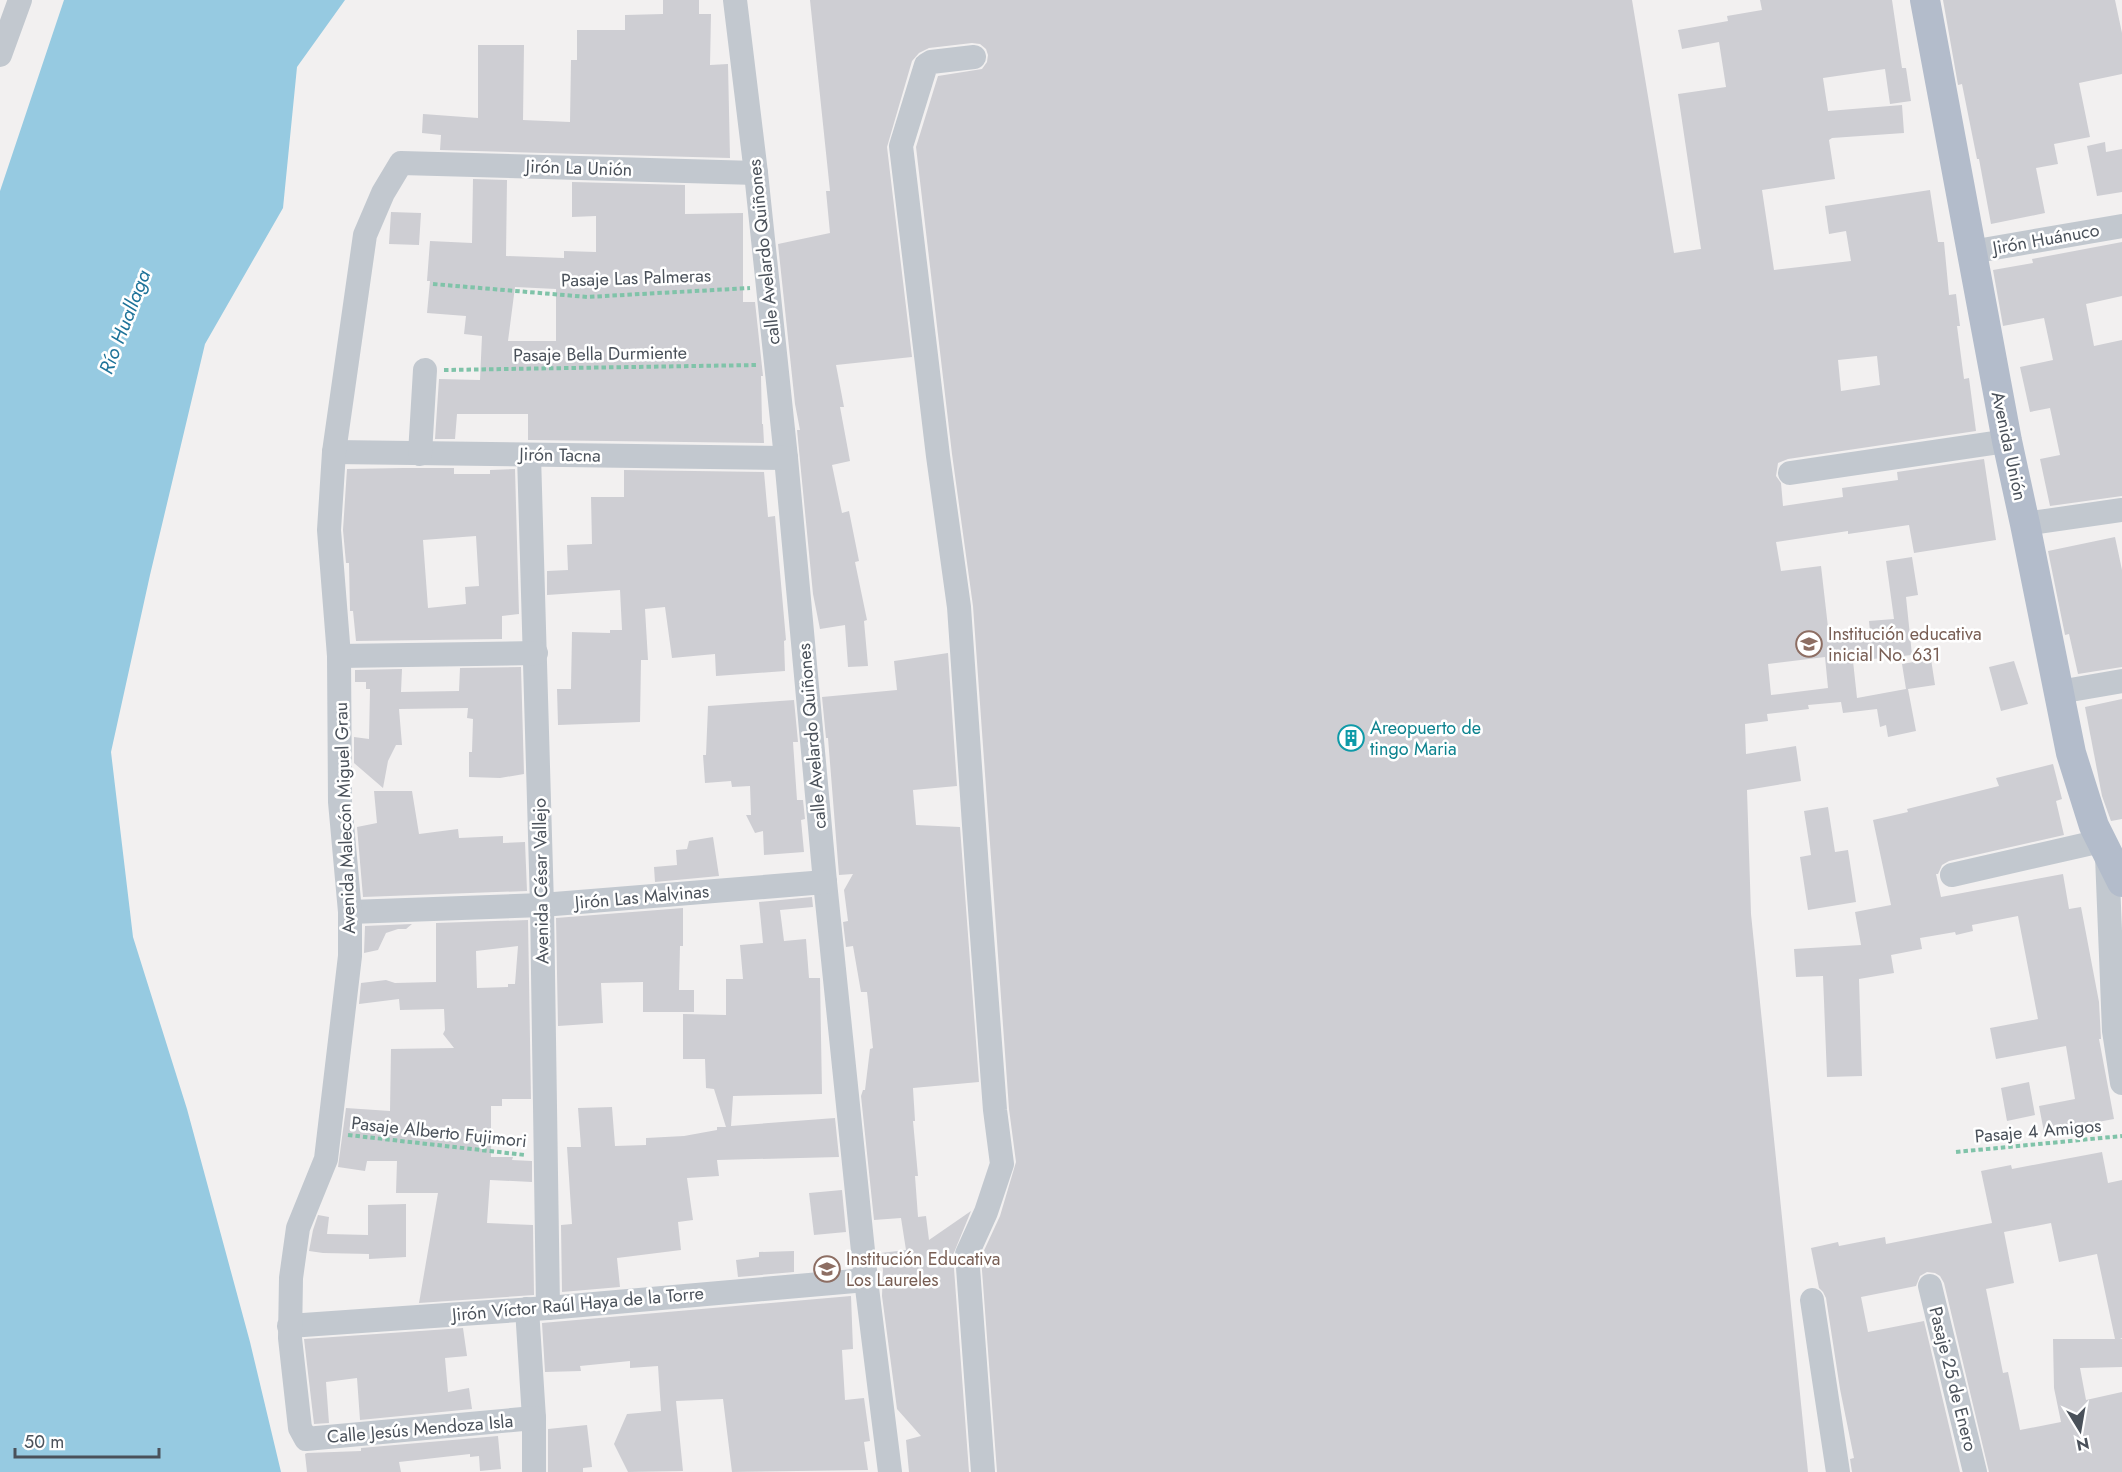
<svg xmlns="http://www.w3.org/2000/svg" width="2122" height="1472" viewBox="0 0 2122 1472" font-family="Jost,sans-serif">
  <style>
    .water { fill: #96cae1 }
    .building { fill: #ceced3; fill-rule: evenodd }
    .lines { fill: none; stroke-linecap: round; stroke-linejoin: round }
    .path { stroke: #80c3a9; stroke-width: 4; stroke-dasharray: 4.5 3; stroke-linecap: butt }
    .minor { stroke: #c2c8cf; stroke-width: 24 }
    .major { stroke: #b3bccb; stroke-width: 30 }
    .labels { text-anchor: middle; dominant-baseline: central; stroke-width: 5; stroke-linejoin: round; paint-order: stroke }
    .street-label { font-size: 18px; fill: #4a515a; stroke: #fff }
    .education-label { font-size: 18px; fill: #785e54; stroke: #fff; text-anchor: start }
    .culture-label { font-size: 18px; fill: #0d838f; stroke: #fff; text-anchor: start }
    .water-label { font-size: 20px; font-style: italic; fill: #1e7399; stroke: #fff }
  </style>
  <rect width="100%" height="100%" fill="#f2f0f0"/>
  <path class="water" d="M64 0H345L297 67 283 208 205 344 150 575 111 752 133 937 187 1109 250 1342 281 1472H0V191Z"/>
  <g class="building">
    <path d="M663 0H699V14H711L710 65 728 64 730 158 440 150 441 135 422 133 423 114 478 118V45H524L523 120 570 122 571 60H577V30H625V15L663 14Z"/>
    <path d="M810 0H1632L1674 253 1701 249 1678 94 1726 87 1719 42 1682 49 1678 30 1728 21 1727 16 1762 10 1760 0H1892L1902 68H1906L1911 101 1890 104 1885 69 1823 78 1828 111 1902 105 1904 133 1832 138 1829 140 1835 179 1762 190 1774 270 1851 261 1846 231 1829 234 1825 206 1930 190 1938 242H1944L1949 295 1956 294 1960 326H1957L1964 379 1969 378 1976 431 1788 459 1778 463 1776 476 1781 483 1783 506 1843 497 1842 488 1898 480 1897 472 1984 459 1996 540 1914 553 1909 525 1848 534V531L1776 542 1781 571 1821 566 1829 636 1870 632 1869 621 1894 619 1886 561 1912 557 1918 595 1906 597 1912 655 1853 661 1857 698 1906 689 1902 664 1931 659 1935 685 1908 689 1916 731 1888 737 1886 725 1880 727 1877 709 1843 713 1841 702 1808 705 1809 709 1767 714 1768 721 1745 724 1746 754 1796 746 1801 781 1747 790 1751 914 1808 1472H997L981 1257 1000 1216 1016 1162 1009 1109 973 606 952 454 916 147 938 76 982 69 987 62 988 55 986 49 980 44 972 43 929 48 919 53 912 61 887 147 912 357 836 365 844 407H840L850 461 832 465 842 513 849 511 859 561 855 562 867 620 864 621 868 666 848 667 845 625 820 629 813 594 797 430H800L795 404 778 244 830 233 826 191H830ZM1877 356 1880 385 1841 391 1838 360ZM1825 657 1828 688 1771 695 1768 664Z"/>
    <path d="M1943 0H2115L2122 33V74L2079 83 2090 137 2054 144 2058 164 2036 168 2045 213 1991 224 1979 159H1977L1962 84 1958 85Z"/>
    <path d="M2105 142 2106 152 2122 149V192L2097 196 2087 146Z"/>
    <path d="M473 179 507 180 506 256 564 258V251L596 252V216L572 217V182L685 185V214L743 213V302H755L763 376H761L762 424H763L764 443 528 440V414H457L455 439H435L439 379 480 380 482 336 464 334 466 316 427 313 430 281H427L430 241 472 243ZM515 287 556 289V341H508Z"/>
    <path d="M391 212 421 213 419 245 389 244Z"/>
    <path d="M2122 242V296L2086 304 2094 346 2122 340V496L2050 506 2040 459 2060 455 2050 408 2030 412 2020 367 2053 360 2044 318 2003 326 1993 270 2033 263 2032 259Z"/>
    <path d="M403 468H454V474H490V470L515 469 519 614 502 616V639L356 641 353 611H350L349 563H346L343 530 347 469ZM476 536 479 586 465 587 466 604 428 608 423 540Z"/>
    <path d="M624 470 764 472 768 517 775 516 786 640 784 641 785 671 716 676 715 654 672 658 665 607 645 609 648 660H641L640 722 558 725 557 689H571L572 632 610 633V630H622L620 590 547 595V571L568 570 567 545 592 544 591 497H624Z"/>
    <path d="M2115 537 2122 570V667L2078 674 2069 634 2065 635 2048 551Z"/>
    <path d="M948 653 957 786 913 790 916 825 960 827 979 1082 913 1088 915 1121H913L918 1176H915L918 1217 926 1216 929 1240 971 1211 953 1255 969 1472H909L906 1440 921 1436 897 1409 882 1296 883 1271 881 1253 906 1250 901 1218 874 1220 861 1096 863 1090H865L870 1049 873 1048 867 992H861L853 946 846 947 843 922 848 921 844 890 853 874 839 875 828 738H826L822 697 897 690 894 661Z"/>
    <path d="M2014 661 2028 704 2001 711 1989 667Z"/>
    <path d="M521 667 524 774 500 778 469 777V752H472L473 719 467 718 468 708 399 709 402 745H396L388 761 383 788 354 763V737L369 739 370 689H366V682H355V670L402 669 401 692 459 691 460 668Z"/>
    <path d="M2122 699V819L2111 821 2102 796 2085 707Z"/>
    <path d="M794 700 798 742H793L797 800H803L805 819 801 820 804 852 764 855 763 831 755 833 746 815H751L750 786 732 787 731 781 705 783 703 755H706L708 706Z"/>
    <path d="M2053 764 2062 799 2056 801 2064 835 1949 861 1942 865 1938 874H1936L1941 897 2063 874 2069 909 2081 907 2099 1002 2101 1039H2099L2114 1119 2044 1132 2039 1106 2075 1099 2066 1046 1996 1059 1990 1028 2038 1019 2018 916 1972 925 1973 931 1956 935 1955 932 1920 938 1922 949 1891 955 1894 973 1859 979 1862 1076 1827 1077 1823 976 1796 977 1794 949 1861 945 1855 912 1891 905 1873 820 1908 812 1907 809 1999 786 1996 778Z"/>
    <path d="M374 791H412L419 834 458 829 459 838 503 836V843L525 842 527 891 363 897 357 827 377 823Z"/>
    <path d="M1828 807 1835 852 1848 850 1856 902 1808 910 1800 857 1811 855 1804 811Z"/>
    <path d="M713 837 719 876 655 882 654 867 677 865 676 850 687 849 689 841Z"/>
    <path d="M812 897 813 907 780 910 784 941 806 939 809 978H820L822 1094 733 1096 731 1126 835 1118 839 1157 717 1160 719 1176 687 1178 693 1220 678 1222 681 1250 617 1258 620 1287 562 1292 561 1225 572 1224 567 1147H581L578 1108 612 1107 615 1146 646 1145V1138L684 1136 717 1130V1127H726L714 1089 706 1088 705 1059H683V1014L726 1015V979H743L740 945 763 943 759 902Z"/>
    <path d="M683 908V946H680L679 990H694V1012H643V982L601 983 603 1023 558 1026 556 918Z"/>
    <path d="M528 920 531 1099H502V1106H491V1157H513L512 1160 532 1161V1182L490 1180 487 1223 533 1225 534 1295 419 1303 438 1193H396L397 1161H367L365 1171 338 1167 346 1108 390 1111 391 1049 454 1048 443 1034 445 1030 444 1009 400 1010 399 999 359 1004 361 983 386 980 395 983 436 982V923ZM518 946 515 984H508V987L477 988 476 951Z"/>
    <path d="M412 924 406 929H398L386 933 378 950 364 953 365 926Z"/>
    <path d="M2029 1082 2035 1115 2007 1121 2001 1088Z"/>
    <path d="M2102 1152 2108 1183 2122 1180V1338L2120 1339H2122V1367L2080 1368 2086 1400 2122 1392V1472H1989L1944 1283 1940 1276 1935 1273 1927 1272 1920 1276 1916 1286 1861 1297 1868 1332 1924 1321 1960 1472H1852L1850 1459 1854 1458 1840 1389 1826 1298 1823 1292 1819 1288 1811 1248 1838 1242 1839 1246 1885 1237 1886 1244 1992 1223 1981 1171 2011 1165 2012 1169ZM2051 1223 2059 1262 2097 1254 2115 1339H2053L2054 1388 2061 1422 2020 1430 2008 1372 2003 1373 1986 1289 2014 1283 2004 1232Z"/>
    <path d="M842 1190 846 1232 814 1235 809 1193Z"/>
    <path d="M406 1204V1257L369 1259V1254L323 1253 309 1251 313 1230 318 1215 329 1217 327 1234 368 1235V1205Z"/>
    <path d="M794 1251V1272L738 1277 736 1260 759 1257V1252Z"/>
    <path d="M851 1296 853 1349 842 1350 845 1400 864 1398 870 1441 864 1442 868 1470 732 1472 723 1399 676 1401 683 1471 628 1472 614 1444 627 1414 661 1411 658 1366 630 1368V1361L580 1366 581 1371 545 1372 542 1323Z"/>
    <path d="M463 1328 467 1356 445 1358 448 1392 469 1388 472 1409 360 1420 357 1378 326 1382 329 1423 314 1424 304 1339Z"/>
    <path d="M587 1425 592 1467 583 1468V1472H548V1429Z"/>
    <path d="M498 1436 501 1469 480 1471 479 1456 470 1457V1454L399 1462 401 1472H307L305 1454 307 1453 361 1451V1448Z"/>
  </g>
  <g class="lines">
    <g class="path">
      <path d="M433 284 587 297 750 288"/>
      <path d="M444 370 757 365"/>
      <path d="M348 1135 525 1155"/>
      <path d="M1956 1152 2122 1136"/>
    </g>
    <g class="minor">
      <path d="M735 0 756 173 786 458 825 882 866 1280 890 1472"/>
      <path d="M0 55 20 0"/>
      <path d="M974 57 931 62 926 65 901 146 938 456 959 607 978 883 995 1110 1002 1164 986 1212 967 1254 983 1472"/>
      <path d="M1971 252 2122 226"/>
      <path d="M334 452 786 458"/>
      <path d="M420 454 425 370"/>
      <path d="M529 455 542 905 548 1308"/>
      <path d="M1790 473 2007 441"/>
      <path d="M2025 524 2122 510"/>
      <path d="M339 656 536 653"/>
      <path d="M2059 692 2122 681"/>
      <path d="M2107 856 2114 1031 2122 1083"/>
      <path d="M1952 875 2101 841"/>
      <path d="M350 912 542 905 825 882"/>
      <path d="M1930 1286 1975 1472"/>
      <path d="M1812 1300 1838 1472"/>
      <path d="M527 1309 534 1418V1472"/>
      <path d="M289 1326 548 1308 866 1280"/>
      <path d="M534 1418 306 1439 300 1428 290 1338 291 1278 298 1228 326 1159 350 956V912L340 802 339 656 329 530 334 452 365 235 383 193 401 163 756 173"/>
    </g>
    <path class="major" d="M1925 0 2007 441 2025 524 2071 753 2094 826 2122 882"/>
  </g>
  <defs>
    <g id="school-ring" transform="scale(1.35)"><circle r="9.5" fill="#fff" stroke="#8d6e63" stroke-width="1.5"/><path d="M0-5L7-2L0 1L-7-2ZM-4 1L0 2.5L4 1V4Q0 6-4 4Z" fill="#8d6e63"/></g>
    <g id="building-ring" transform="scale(1.35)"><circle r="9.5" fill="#fff" stroke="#0f9aa8" stroke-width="1.5"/><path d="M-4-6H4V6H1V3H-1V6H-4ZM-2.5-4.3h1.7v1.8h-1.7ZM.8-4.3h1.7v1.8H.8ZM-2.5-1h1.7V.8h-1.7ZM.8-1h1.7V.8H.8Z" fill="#0f9aa8"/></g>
  </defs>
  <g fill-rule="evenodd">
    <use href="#school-ring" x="1809" y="644"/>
    <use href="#building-ring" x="1351" y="738"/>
    <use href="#school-ring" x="827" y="1269"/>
  </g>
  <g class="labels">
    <g class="street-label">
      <text transform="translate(579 168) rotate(2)">Jirón La Unión</text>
      <text transform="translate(2046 239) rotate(-10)">Jirón Huánuco</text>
      <text transform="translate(764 252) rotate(-96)">calle Avelardo Quiñones</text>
      <text transform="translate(636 278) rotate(-2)">Pasaje Las Palmeras</text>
      <text transform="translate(600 354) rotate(-1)">Pasaje Bella Durmiente</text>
      <text transform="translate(2009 446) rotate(78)">Avenida Unión</text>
      <text transform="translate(560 455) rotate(1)">Jirón Tacna</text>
      <text transform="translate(812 736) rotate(-95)">calle Avelardo Quiñones</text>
      <text transform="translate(345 818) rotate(-92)">Avenida Malecón Miguel Grau</text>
      <text transform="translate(541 881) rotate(-91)">Avenida César Vallejo</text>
      <text transform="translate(642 897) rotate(-5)">Jirón Las Malvinas</text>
      <text transform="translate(2038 1131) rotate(-5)">Pasaje 4 Amigos</text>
      <text transform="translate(439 1132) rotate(6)">Pasaje Alberto Fujimori</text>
      <text transform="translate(578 1304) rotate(-5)">Jirón Víctor Raúl Haya de la Torre</text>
      <text transform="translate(1953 1379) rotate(76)">Pasaje 25 de Enero</text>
      <text transform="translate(420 1429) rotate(-5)">Calle Jesús Mendoza Isla</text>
    </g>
    <g class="education-label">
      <text x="1828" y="634">Institución educativa<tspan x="1828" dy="21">inicial No. 631</tspan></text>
      <text x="846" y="1259">Institución Educativa<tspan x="846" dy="21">Los Laureles</tspan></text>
    </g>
    <g class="culture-label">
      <text x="1370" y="728">Areopuerto de<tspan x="1370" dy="21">tingo Maria</tspan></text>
    </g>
    <g class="water-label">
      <text transform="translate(125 322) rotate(-69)">Río Huallaga</text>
    </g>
  </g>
  <g transform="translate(2080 1430) rotate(169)" stroke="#ffffff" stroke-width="4.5" paint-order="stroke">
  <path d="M0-4.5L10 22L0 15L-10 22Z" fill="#4a515a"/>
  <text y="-9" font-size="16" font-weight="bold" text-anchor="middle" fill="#4a515a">N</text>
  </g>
  <path d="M15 1448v9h144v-9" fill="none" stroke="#4a515a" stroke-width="3"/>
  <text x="24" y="1448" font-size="18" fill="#4a515a" stroke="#ffffff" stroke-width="4.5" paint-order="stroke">50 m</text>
</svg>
